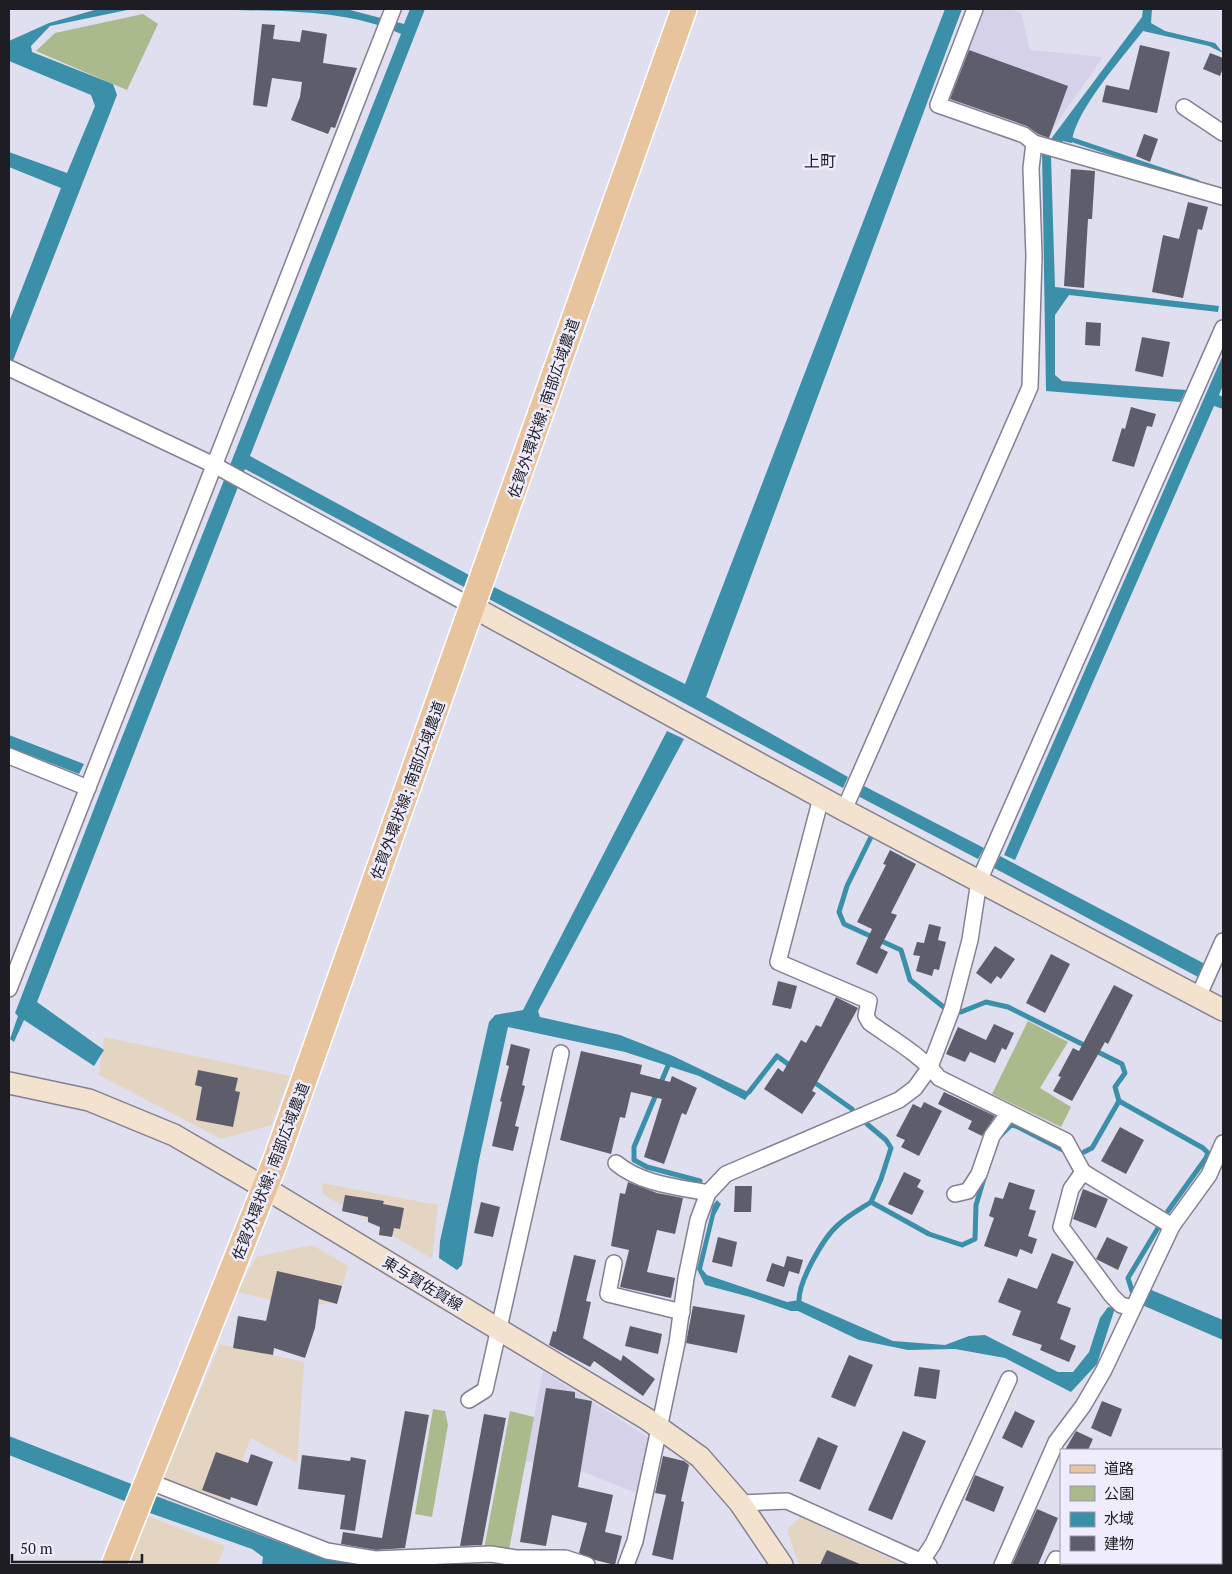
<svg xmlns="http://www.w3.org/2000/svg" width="1232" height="1574" viewBox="0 0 1232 1574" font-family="'PT Serif','Noto Sans JP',serif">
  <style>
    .commercial { fill: #e3d5c2 }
    .built { fill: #d4d1e9 }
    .green { fill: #aaba8d }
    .water { fill: #3b8fa9 }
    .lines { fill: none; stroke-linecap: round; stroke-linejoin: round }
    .stream { stroke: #3b8fa9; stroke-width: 5 }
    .building { fill: #5e5d6b }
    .street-casing { stroke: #838191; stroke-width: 18 }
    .secondary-casing { stroke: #838191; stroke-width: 24 }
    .primary-casing { stroke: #fff; stroke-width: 28 }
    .street { stroke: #fff; stroke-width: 15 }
    .secondary { stroke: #f3e2ce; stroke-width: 21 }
    .primary { stroke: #e8c49e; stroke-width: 25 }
    .labels { text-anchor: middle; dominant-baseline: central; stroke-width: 5; stroke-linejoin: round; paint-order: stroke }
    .street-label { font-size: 15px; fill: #1e1d23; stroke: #eeecfd }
    .neighbourhood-label { font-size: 16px; fill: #1e1d23; stroke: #eeecfd }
  </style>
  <rect width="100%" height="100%" fill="#e0dff0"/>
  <g class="commercial">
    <path d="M104 1037 290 1076 271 1125 221 1139 99 1075Z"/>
    <path d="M322 1183 438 1205 432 1259 323 1194Z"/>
    <path d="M312 1245 348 1266 338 1302 299 1307 238 1292 256 1257Z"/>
    <path d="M220 1344 304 1362 297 1463 251 1438 224 1503 163 1479Z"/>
    <path d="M148 1516 225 1546 217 1565H128Z"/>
    <path d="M800 1517 904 1565H799L787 1530Z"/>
  </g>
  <g class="built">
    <path d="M980 9H1010L1021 13 1030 50 1103 57 1047 137 942 100Z"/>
    <path d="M543 1371 649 1438 636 1493 584 1472 525 1461Z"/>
  </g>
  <g class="green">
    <path d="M143 14 158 24 127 90 36 51 55 33Z"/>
    <path d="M1028 1021 1068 1042 1040 1088 1071 1107 1061 1127 992 1094Z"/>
    <path d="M433 1409 445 1411 448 1425 432 1517 415 1514Z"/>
    <path d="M510 1411 534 1417 509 1550 484 1549Z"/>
  </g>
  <g class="water">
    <path d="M98 9H132L50 26 31 46 32 52 113 84 117 95 9 371V322L61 188 9 167V152L67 173 95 106 91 95 9 61V41L49 23Z"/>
    <path d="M206 9H346L404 24 410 9H425L250 456 469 575 464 587 245 469 37 1002 104 1050 94 1066 24 1020 14 1042 10 1039 18 1016 15 1013 105 780 401 34C342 7 269 12 206 9Z"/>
    <path d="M945 9H962L706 697 848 777 843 788 489 599 494 587 685 684Z"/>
    <path d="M1143 9H1152L1151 23 1165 31 1215 43 1223 53 1209 46 1143 31C1123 57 1074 112 1072 143L1063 141 1051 157 1055 287 1219 306 1218 312 1069 295 1055 315V375L1062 381 1186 390 1180 402 1046 391 1042 151 1142 17Z"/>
    <path d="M1223 355V385L1219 395 1223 397V409L1214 406 1015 860 1004 855Z"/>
    <path d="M667 731 684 739 538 1011 540 1017 620 1035 673 1056 750 1093 745 1100 699 1076 625 1052 508 1027 478 1165 462 1265 457 1270 439 1258 440 1241 489 1022 495 1015 523 1010Z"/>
    <path d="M9 735 84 764 79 774 9 747Z"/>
    <path d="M862 785 984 848 978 859 856 795Z"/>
    <path d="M1000 856 1205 964 1198 977 994 868Z"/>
    <path d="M717 1200 721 1204 715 1215 702 1269 707 1275 787 1302 799 1300 893 1341 945 1345 969 1336 985 1335 1058 1372H1073L1089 1352 1100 1318 1108 1307 1115 1308 1097 1364 1071 1392 1005 1358 955 1349 908 1350 859 1340 798 1311H791L750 1297 705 1285 697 1269 713 1205Z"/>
    <path d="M1149 1289 1223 1320V1340L1142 1305Z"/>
    <path d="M9 1436 134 1485 127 1502 9 1455Z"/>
    <path d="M156 1496 322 1558 362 1565H262L263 1557 252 1549 150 1513Z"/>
  </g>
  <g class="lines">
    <g class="stream">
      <path d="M1067 138 1197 182"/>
      <path d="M871 837 847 886 839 912 844 924 901 950 910 980 946 1009"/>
      <path d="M961 1012 986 1002 1008 1007 1122 1064 1125 1073 1115 1087 1119 1101"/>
      <path d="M670 1061 634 1147V1160L647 1167 700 1181"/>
      <path d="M811 1080 852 1109"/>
      <path d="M749 1092 777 1056 792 1067"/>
      <path d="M867 1124 886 1140 891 1148 881 1179 871 1202"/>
      <path d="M1001 1135 1011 1125 1016 1126 1063 1150"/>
      <path d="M1084 1152 1092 1148 1119 1101 1203 1148 1208 1153 1206 1158 1168 1211"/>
      <path d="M1132 1291 1128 1278 1158 1228"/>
      <path d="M799 1300C799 1281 823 1238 838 1225 847 1216 860 1209 871 1202L929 1234 962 1245 975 1239 976 1205 985 1175"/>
    </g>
  </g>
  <g class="building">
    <path d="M262 24 275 25 273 39 300 42 302 30 327 34 323 63 357 68 335 128 331 127 328 134 291 120 300 97 302 82 272 78 267 107 253 105Z"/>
    <path d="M1140 45 1170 52 1157 113 1102 102 1106 85 1129 90Z"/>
    <path d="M969 50 1068 86 1049 138 1038 134 1027 126 950 99Z"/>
    <path d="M1210 53 1223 58V68L1220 76 1203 69Z"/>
    <path d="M1144 134 1158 139 1150 162 1136 156Z"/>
    <path d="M1071 169 1095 171 1092 219H1088L1084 288 1064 286Z"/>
    <path d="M1188 202 1208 207 1202 230 1198 229 1183 298 1152 292 1163 235 1179 239Z"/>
    <path d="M1086 322 1101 323 1100 346 1085 345Z"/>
    <path d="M1142 337 1170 342 1163 377 1135 371Z"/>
    <path d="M1131 407 1156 414 1152 427 1147 426 1134 467 1112 461 1122 428 1125 429Z"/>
    <path d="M890 850 916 864 891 913 897 915 880 948 888 952 877 974 856 964 872 929 857 922 886 865 883 864Z"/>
    <path d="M929 924 941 927 938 940 946 942 939 970 934 969 932 976 916 971 920 956 913 955 917 942 924 943Z"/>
    <path d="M995 946 1015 959 1001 979 997 976 991 984 976 973Z"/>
    <path d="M1051 954 1070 964 1045 1013 1026 1003Z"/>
    <path d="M778 981 797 986 791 1009 772 1005Z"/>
    <path d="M1114 985 1133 995 1108 1044 1105 1042 1072 1101 1053 1091 1061 1077 1058 1076 1073 1048 1079 1051Z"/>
    <path d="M836 997 858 1008 812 1091 816 1093 802 1114 764 1089 778 1068 783 1072 801 1040 806 1043 816 1025 821 1027Z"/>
    <path d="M994 1024 1014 1033 1006 1050 1002 1048 995 1063 970 1052 965 1062 946 1054 958 1027 986 1040Z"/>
    <path d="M511 1044 530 1049 522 1085 525 1086 515 1126 519 1127 513 1151 492 1146 502 1102 500 1101 509 1066 506 1065Z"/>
    <path d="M581 1051 642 1065 640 1074 670 1082 672 1076 697 1088 686 1115 682 1113 664 1164 644 1157 662 1099 631 1092 625 1118 620 1117 611 1154 560 1140Z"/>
    <path d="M198 1070 238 1078 235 1091 240 1092 233 1127 196 1120 202 1087 195 1085Z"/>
    <path d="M944 1092 995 1116 982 1136 968 1129 972 1121 938 1104Z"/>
    <path d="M924 1102 942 1111 919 1156 901 1147 905 1140 896 1136 913 1104 921 1108Z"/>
    <path d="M1120 1127 1144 1140 1126 1174 1101 1161Z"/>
    <path d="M904 1172 921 1180 917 1187 924 1191 912 1215 888 1204Z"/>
    <path d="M628 1182 657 1193 683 1198 675 1234 657 1230 647 1272 675 1278 671 1298 620 1287 629 1250 611 1246 620 1193 625 1194Z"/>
    <path d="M1009 1182 1035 1190 1029 1209 1036 1211 1028 1236 1037 1239 1032 1254 1020 1249 1017 1257 984 1246 994 1218 989 1216 995 1197 1003 1199Z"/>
    <path d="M735 1186H752L751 1212H734Z"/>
    <path d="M1083 1189 1108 1199 1096 1228 1073 1219Z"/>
    <path d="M345 1195 384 1201 383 1204 404 1208 400 1229 394 1228 392 1237 379 1235 380 1227 368 1222V1217L342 1211Z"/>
    <path d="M481 1202 500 1207 493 1237 474 1233Z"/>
    <path d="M718 1237 737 1242 732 1267 712 1262Z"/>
    <path d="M1107 1237 1128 1247 1118 1270 1096 1259Z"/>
    <path d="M1052 1253 1074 1262 1057 1303 1071 1308 1060 1339 1076 1346 1069 1362 1040 1350 1042 1345 1012 1335 1021 1311 998 1302 1008 1278 1037 1289Z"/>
    <path d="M574 1255 596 1260 586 1301 591 1302 583 1338 621 1361 623 1355 655 1379 643 1396 594 1361 590 1367 549 1345 553 1331 556 1332Z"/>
    <path d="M787 1256 803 1260 799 1274 789 1271 784 1287 766 1281 772 1263 784 1267Z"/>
    <path d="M277 1271 342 1286 337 1304 319 1299 315 1328 305 1358 274 1348 273 1355 233 1348 238 1316 266 1321Z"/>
    <path d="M693 1306 745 1315 737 1353 686 1343Z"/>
    <path d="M630 1326 662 1334 658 1354 625 1346Z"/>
    <path d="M849 1355 873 1365 855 1407 831 1397Z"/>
    <path d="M919 1367 940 1370 936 1399 914 1396Z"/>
    <path d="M546 1388 575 1392V1398L592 1401 578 1487 613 1495 605 1532 622 1536 615 1565 595 1560 579 1553 587 1523 552 1515 546 1546 520 1542Z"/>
    <path d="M1102 1401 1122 1409 1111 1437 1091 1428Z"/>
    <path d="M405 1411 429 1415 405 1548 376 1550 341 1544 343 1532 382 1538Z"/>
    <path d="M1015 1411 1035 1421 1022 1448 1002 1438Z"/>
    <path d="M484 1414 506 1418 482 1545 460 1546Z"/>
    <path d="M903 1431 926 1441 892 1520 868 1510Z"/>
    <path d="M1076 1431 1093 1439 1088 1450H1065Z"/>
    <path d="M818 1437 838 1446 820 1490 799 1481Z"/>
    <path d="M216 1452 248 1463 251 1454 273 1462 257 1506 231 1497 230 1500 202 1490Z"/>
    <path d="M302 1455 350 1461 351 1457 366 1460 355 1531 340 1529 345 1495 298 1489Z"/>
    <path d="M663 1456 684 1461 689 1465 681 1501 684 1502 673 1560 652 1555 666 1495 655 1493Z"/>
    <path d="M975 1475 1004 1487 994 1512 965 1500Z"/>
    <path d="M1037 1509 1058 1518 1038 1565H1012Z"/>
    <path d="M827 1550 862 1565H820Z"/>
  </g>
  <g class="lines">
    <g class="street-casing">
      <g id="street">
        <path d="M1184 107 1223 133"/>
        <path d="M1034 143 1223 197"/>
        <path d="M9 368 216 466 473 607"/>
        <path d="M9 756 88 788"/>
        <path d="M821 798 778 962 869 1001 866 1016 870 1023C894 1040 921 1055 939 1078L1066 1141 1083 1172 1172 1226"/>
        <path d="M844 810 1030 387 1034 256 1031 168 1034 143 1024 135 938 105 975 9"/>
        <path d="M9 989 393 9"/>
        <path d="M1198 997 1223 941"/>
        <path d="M616 1163C641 1184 677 1187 708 1193"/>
        <path d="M1083 1172 1071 1189 1061 1227 1112 1296 1121 1305 1133 1308"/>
        <path d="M955 1194 968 1191 979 1174 992 1136 1008 1114"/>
        <path d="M614 1263 608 1294 682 1312"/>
        <path d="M469 1400 485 1390 561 1053"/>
        <path d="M148 1481 327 1551 375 1559 491 1554 516 1558H565L587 1565"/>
        <path d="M740 1503 787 1501 929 1565"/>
        <path d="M626 1565 635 1541 657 1438 677 1343 686 1278 698 1220 708 1193 726 1174 899 1100 915 1088 930 1067 952 1009 970 940 979 881 1223 328"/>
        <path d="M919 1565 933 1544 1009 1379"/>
        <path d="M1002 1565 1056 1442 1083 1406 1104 1370 1172 1226 1209 1175 1223 1143"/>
        <path d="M1053 1565 1056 1559 1061 1561"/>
      </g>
    </g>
    <g class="secondary-casing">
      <g id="secondary">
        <path d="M473 607 844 810 1223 1010"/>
        <path d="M9 1083 89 1100 174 1135 265 1188 647 1419 700 1457 740 1503 782 1565"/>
      </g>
    </g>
    <g class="primary-casing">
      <path id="primary" d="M114 1565 275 1162 684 9"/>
    </g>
    <use href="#street" class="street"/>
    <use href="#secondary" class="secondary"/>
    <use href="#primary" class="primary"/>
  </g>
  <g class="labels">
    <g class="street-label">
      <text transform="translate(543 408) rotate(-71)">佐賀外環状線; 南部広域農道</text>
      <text transform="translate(407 790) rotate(-70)">佐賀外環状線; 南部広域農道</text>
      <text transform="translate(270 1171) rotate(-69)">佐賀外環状線; 南部広域農道</text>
      <text transform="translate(423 1283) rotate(31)">東与賀佐賀線</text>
    </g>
    <g class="neighbourhood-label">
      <text x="820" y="161">上町</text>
    </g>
  </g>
  <rect width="1232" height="1574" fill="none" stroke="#1e1d23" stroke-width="20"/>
  <rect x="1060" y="1449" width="162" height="115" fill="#eeecfd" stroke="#9b99a6"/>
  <rect x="1070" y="1465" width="25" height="8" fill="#e8c49e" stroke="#9b99a6"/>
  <text x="1104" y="1474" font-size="15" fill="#1e1d23">道路</text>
  <rect x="1070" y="1486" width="25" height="15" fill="#aaba8d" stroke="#9b99a6"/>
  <text x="1104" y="1499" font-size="15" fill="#1e1d23">公園</text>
  <rect x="1070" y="1512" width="25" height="15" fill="#3b8fa9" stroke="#9b99a6"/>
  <text x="1104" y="1524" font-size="15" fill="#1e1d23">水域</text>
  <rect x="1070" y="1536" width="25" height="15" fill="#5e5d6b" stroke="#9b99a6"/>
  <text x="1104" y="1549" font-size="15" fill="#1e1d23">建物</text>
  <path d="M12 1554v8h130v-8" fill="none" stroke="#1e1d23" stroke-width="2.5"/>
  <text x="20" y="1554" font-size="15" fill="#1e1d23" stroke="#eeecfd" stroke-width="4" paint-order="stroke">50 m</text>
</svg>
